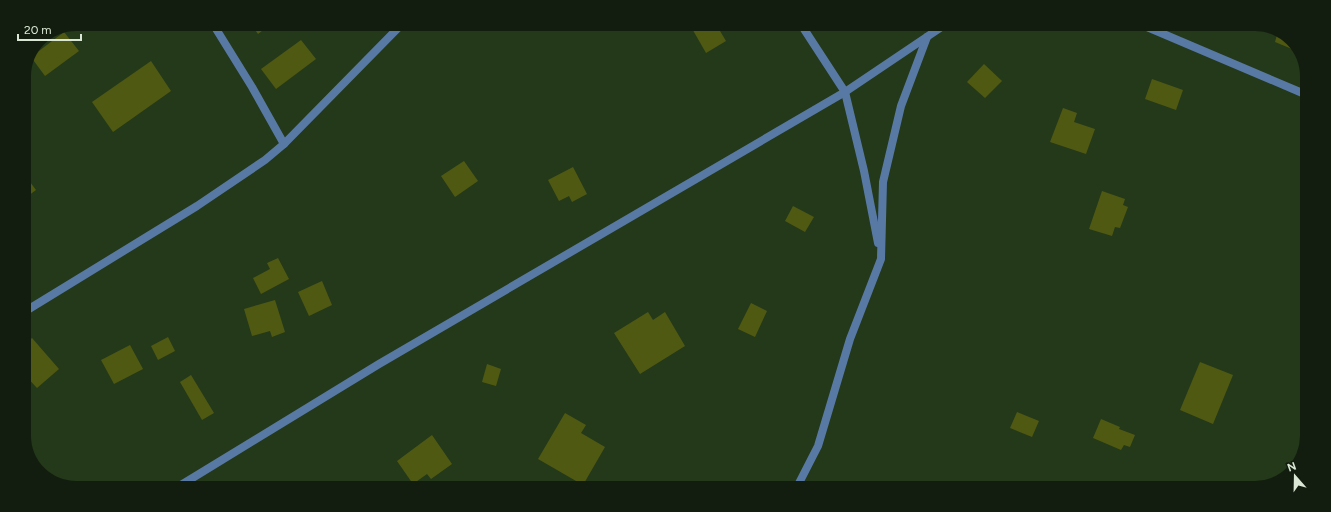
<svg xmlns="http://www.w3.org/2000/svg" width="1331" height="512" viewBox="0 0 1331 512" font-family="Figtree,sans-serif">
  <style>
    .building { fill: #505912 }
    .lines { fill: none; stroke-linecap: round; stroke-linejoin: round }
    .minor { stroke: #5979a5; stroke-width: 8 }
  </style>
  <rect width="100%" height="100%" fill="#23391a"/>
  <g class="building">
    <path d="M251 24H271L258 34Z"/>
    <path d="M690 25 717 26 726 41 706 53Z"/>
    <path d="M1263 27H1272L1294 43 1292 49 1275 42 1277 35 1262 30Z"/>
    <path d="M64 32 79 51 45 76 31 57Z"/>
    <path d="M301 40 316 59 276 89 261 69Z"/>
    <path d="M151 61 171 91 113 132 92 102Z"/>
    <path d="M984 64 1002 81 985 98 967 82Z"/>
    <path d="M1152 79 1183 90 1176 110 1145 99Z"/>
    <path d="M1063 108 1077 113 1074 122 1095 129 1086 154 1050 142Z"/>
    <path d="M464 161 478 181 455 197 441 176Z"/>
    <path d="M573 167 587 194 572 202 569 196 559 201 548 180Z"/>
    <path d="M24 174 36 190 24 199Z"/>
    <path d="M1102 191 1125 199 1123 205 1128 207 1120 228 1115 227 1112 236 1089 229Z"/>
    <path d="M793 206 814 217 805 232 785 221Z"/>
    <path d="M278 258 289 279 261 294 253 278 270 269 267 263Z"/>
    <path d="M322 281 332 305 309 316 298 292Z"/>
    <path d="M275 300 285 332 272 337 270 331 252 336 244 309Z"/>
    <path d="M751 303 767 311 755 337 738 329Z"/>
    <path d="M648 312 653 320 665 312 685 346 640 374 614 333Z"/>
    <path d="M168 337 175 351 158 360 151 346Z"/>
    <path d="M32 338 59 369 37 388 24 374V345Z"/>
    <path d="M130 345 143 369 114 384 101 360Z"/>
    <path d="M1200 362 1233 375 1213 424 1180 410Z"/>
    <path d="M487 364 501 369 496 386 482 382Z"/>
    <path d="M191 375 214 413 202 420 180 382Z"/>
    <path d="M1017 412 1039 421 1032 437 1010 428Z"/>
    <path d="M565 413 586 425 581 433 605 447 583 485 538 459Z"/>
    <path d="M1101 419 1120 427 1119 429 1135 435 1130 447 1124 445 1121 450 1093 438Z"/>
    <path d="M432 435 452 464 431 479 427 474 413 484 397 461Z"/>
  </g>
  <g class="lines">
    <g class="minor">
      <path d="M213 24 252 87 284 144"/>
      <path d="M802 26 845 92 864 171 878 243"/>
      <path d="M1147 27 1307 95"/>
      <path d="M24 312 197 206 265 160 284 144 401 25"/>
      <path d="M181 485 379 364 845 92 943 26"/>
      <path d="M797 487 818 446 850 339 881 259 883 182 901 106 927 37"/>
    </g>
  </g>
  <path d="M0 0H1331V512H0ZM76 31H1255A45 45 0 0 1 1300 76V436A45 45 0 0 1 1255 481H76A45 45 0 0 1 31 436V76A45 45 0 0 1 76 31Z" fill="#131d0f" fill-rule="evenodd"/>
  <g transform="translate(1295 476) rotate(340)" stroke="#131d0f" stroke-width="3" paint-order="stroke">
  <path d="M0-3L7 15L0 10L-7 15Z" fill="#d9e7d4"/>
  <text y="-6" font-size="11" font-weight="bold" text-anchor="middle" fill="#d9e7d4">N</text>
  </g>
  <path d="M18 34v6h63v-6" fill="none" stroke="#d9e7d4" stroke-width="2"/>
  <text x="24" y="34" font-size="12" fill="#d9e7d4" stroke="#131d0f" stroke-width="3" paint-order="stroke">20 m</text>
</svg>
